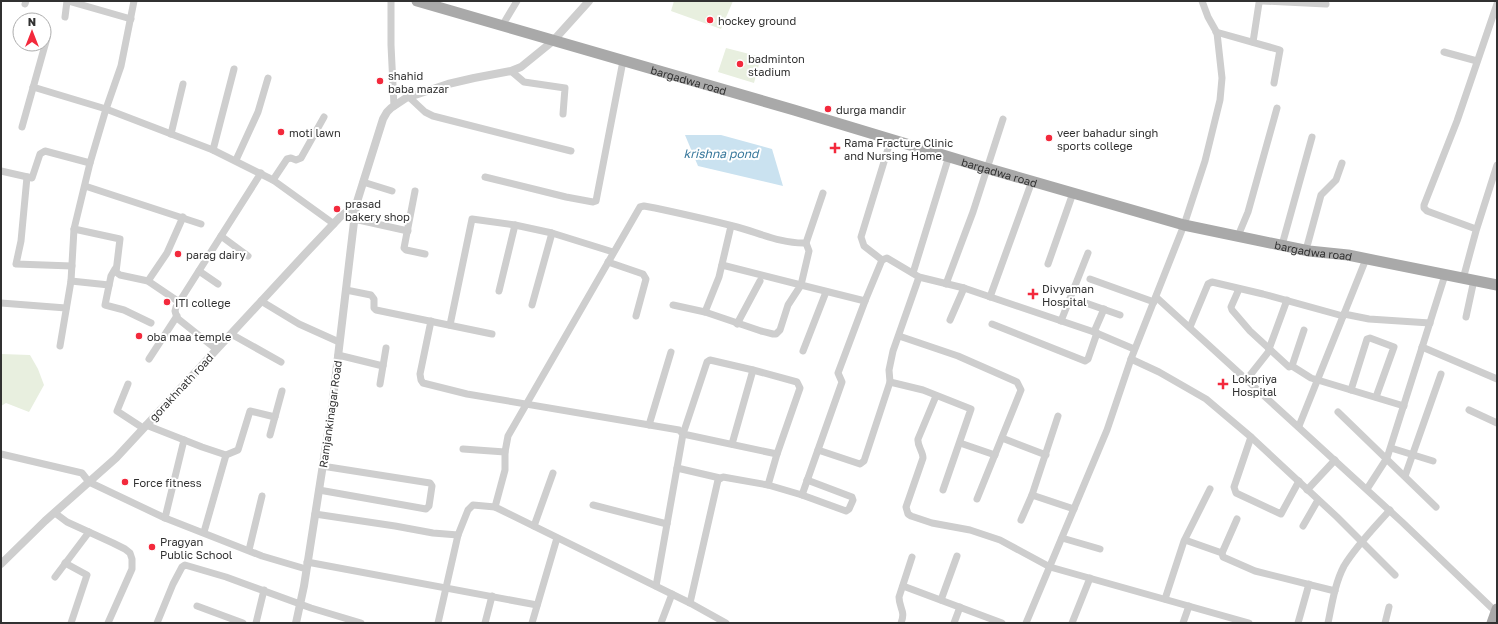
<svg xmlns="http://www.w3.org/2000/svg" width="1498" height="624" viewBox="0 0 1498 624" font-family="'Golos Text',sans-serif">
  <style>
    .green { fill: #e8efdf }
    .water { fill: #cae2f0 }
    .lines { fill: none; stroke-linecap: round; stroke-linejoin: round }
    .minor { stroke: #cecece; stroke-width: 7 }
    .tertiary { stroke: #cecece; stroke-width: 8 }
    .primary { stroke: #a9a9a9; stroke-width: 11 }
    .poi-dot { fill: #f3293c; stroke: #fff; stroke-width: 1.5 }
    .labels { text-anchor: middle; dominant-baseline: central; stroke-width: 4; stroke-linejoin: round; paint-order: stroke }
    .poi-label { font-size: 11px; fill: #313131; stroke: #fff; text-anchor: start }
    .street-label { font-size: 11px; fill: #313131; stroke: #fff }
    .water-label { font-size: 12px; font-style: italic; fill: #37779b; stroke: #fff }
  </style>
  <rect width="100%" height="100%" fill="#fff"/>
  <g class="green">
    <path d="M674 1H733L721 29 671 11Z"/>
    <path d="M726 48 761 57 754 83 718 72Z"/>
    <path d="M1 354 30 355 38 369 44 385 29 412 6 403 1 406Z"/>
  </g>
  <path class="water" d="M685 135H721L772 149 783 186 698 166Z"/>
  <g class="lines">
    <g class="minor">
      <path d="M68 1 131 19"/>
      <path d="M391 1V45L394 106"/>
      <path d="M1263 1 1326 4"/>
      <path d="M25 4 26 1"/>
      <path d="M65 17 67 1"/>
      <path d="M502 26 517 1"/>
      <path d="M1216 32 1280 50 1274 83"/>
      <path d="M1253 42 1259 3 1261 1"/>
      <path d="M1444 52 1477 61"/>
      <path d="M511 71 524 82 565 88 563 114"/>
      <path d="M33 87 106 109 213 150 273 180 334 224"/>
      <path d="M409 97 425 112 433 116 571 151"/>
      <path d="M22 127 47 38"/>
      <path d="M171 134 183 84"/>
      <path d="M213 150 234 69"/>
      <path d="M236 160 258 112 268 78"/>
      <path d="M1 171 32 178 40 154 45 151 90 163"/>
      <path d="M27 177 21 241 16 264 72 266"/>
      <path d="M485 177 566 197 593 202 596 201 623 61"/>
      <path d="M273 180 287 159 291 158 296 160 301 158 324 117"/>
      <path d="M363 182 392 191"/>
      <path d="M85 186 201 224"/>
      <path d="M415 191 404 248 406 250 425 254"/>
      <path d="M354 219 408 231"/>
      <path d="M74 229 120 239 116 272 120 275 148 281 179 302"/>
      <path d="M1476 229 1427 211 1424 208V205L1457 121 1497 4"/>
      <path d="M221 236 248 256"/>
      <path d="M1238 236 1248 212 1277 108"/>
      <path d="M806 243 809 251 801 285 865 301 882 260 887 258 919 277 964 288 1017 306 1094 332 1134 349"/>
      <path d="M1282 245 1312 137"/>
      <path d="M1306 250 1321 195 1336 180 1342 163"/>
      <path d="M882 260 864 246 861 237 891 139"/>
      <path d="M608 262 643 274 646 279 636 316"/>
      <path d="M1048 264 1073 193"/>
      <path d="M115 269 111 276 105 305 124 310 151 323"/>
      <path d="M199 271 218 284"/>
      <path d="M913 273 949 156"/>
      <path d="M1090 279 1154 302"/>
      <path d="M1463 279 1476 231 1497 165"/>
      <path d="M71 281 109 285"/>
      <path d="M148 281 167 253 183 217"/>
      <path d="M946 284 973 212 1003 119"/>
      <path d="M1239 289 1231 307 1232 310 1250 331 1289 367 1292 366 1304 330"/>
      <path d="M346 290 371 295 374 299V308L376 310 492 334"/>
      <path d="M499 291 515 225"/>
      <path d="M990 297 1032 181"/>
      <path d="M1156 297 1402 522 1497 613"/>
      <path d="M261 301 299 324 339 342"/>
      <path d="M1083 302 1120 315"/>
      <path d="M1 303 66 308"/>
      <path d="M532 305 552 233"/>
      <path d="M673 305 705 312 761 331 773 334H776L780 330 788 305 801 285 722 265"/>
      <path d="M705 312 719 277 731 226"/>
      <path d="M1344 314 1369 319 1430 323"/>
      <path d="M1466 317 1474 280"/>
      <path d="M950 320 964 288"/>
      <path d="M431 321 420 374 421 380 423 383 467 394 679 430 683 434 656 586"/>
      <path d="M1061 321 1088 253"/>
      <path d="M737 324 760 281"/>
      <path d="M992 324 1085 361 1088 359 1097 333"/>
      <path d="M450 325 472 219 515 225 552 233 613 252"/>
      <path d="M1190 327 1208 284 1212 282 1263 294 1343 316"/>
      <path d="M1094 332 1104 309"/>
      <path d="M231 334 281 362"/>
      <path d="M899 336 958 356 1017 382 1021 390 977 499"/>
      <path d="M60 346 71 281 74 229 90 163 106 109 121 66 134 1"/>
      <path d="M1422 347 1497 379"/>
      <path d="M216 349 177 318 175 311 176 307 261 173"/>
      <path d="M1269 349 1287 300"/>
      <path d="M803 351 826 292"/>
      <path d="M338 355 383 366"/>
      <path d="M149 359 177 316"/>
      <path d="M1131 359 1159 372 1206 399 1251 437 1337 517 1395 575"/>
      <path d="M710 360 753 370 797 382 800 388 777 454 683 434 707 362Z"/>
      <path d="M1292 366 1311 378 1404 406"/>
      <path d="M1247 379 1270 350"/>
      <path d="M890 382 923 390 971 409 943 490"/>
      <path d="M128 384 117 411 143 428"/>
      <path d="M380 384 386 348"/>
      <path d="M1351 390 1367 339 1370 338 1394 347 1376 397"/>
      <path d="M936 396 918 439C917 446 923 451 923 458L906 507 908 514 911 516 932 523 970 530 1000 540 1050 567 1249 623"/>
      <path d="M1469 410 1497 423"/>
      <path d="M1338 412 1436 507"/>
      <path d="M146 425 202 447 226 455 204 532"/>
      <path d="M649 425 671 352"/>
      <path d="M1299 426 1366 259"/>
      <path d="M270 435 282 391"/>
      <path d="M1251 437 1234 487 1236 493 1281 514 1299 481"/>
      <path d="M1002 438 1046 455"/>
      <path d="M960 443 995 455"/>
      <path d="M732 444 753 370"/>
      <path d="M1391 448 1433 461"/>
      <path d="M463 449 505 452 508 436 640 207 644 206 655 208C683 214 710 220 737 227 759 233 783 244 806 243L823 193"/>
      <path d="M818 450 860 464 864 461 890 382 889 370 893 351 919 277"/>
      <path d="M1 454 82 473 89 482 165 518 262 556 306 569"/>
      <path d="M226 455 238 450 250 411 275 417"/>
      <path d="M677 468 720 478"/>
      <path d="M1405 476 1441 374"/>
      <path d="M768 485 777 454"/>
      <path d="M1367 489 1387 458 1445 275"/>
      <path d="M319 490 426 509 429 506 432 486 430 483 322 466"/>
      <path d="M1307 490 1335 460"/>
      <path d="M802 495 846 511 849 509 853 500 852 497 807 480"/>
      <path d="M1032 495 1074 509"/>
      <path d="M593 505 667 524"/>
      <path d="M495 507 505 470V452"/>
      <path d="M55 513 67 522 113 543 125 549 130 553 132 559V569L108 623"/>
      <path d="M315 514 395 526 433 533 458 535"/>
      <path d="M165 518 184 440"/>
      <path d="M1237 519 1222 553 1223 557 1255 571 1335 591"/>
      <path d="M1021 520 1032 495 1058 416"/>
      <path d="M534 526 553 473"/>
      <path d="M1303 526 1318 500"/>
      <path d="M1062 538 1100 549"/>
      <path d="M1185 540 1222 553"/>
      <path d="M249 550 262 496"/>
      <path d="M307 562 537 605"/>
      <path d="M65 563 87 575 71 623"/>
      <path d="M55 577 89 532"/>
      <path d="M903 586 1002 623"/>
      <path d="M1165 599 1184 541 1210 489"/>
      <path d="M941 600 957 556"/>
      <path d="M690 603 718 480 723 477 768 485 802 495 842 382 838 373 865 301"/>
      <path d="M197 606 243 623"/>
      <path d="M157 623 173 584 182 567 185 565 226 577 311 608 361 623"/>
      <path d="M256 623 264 590"/>
      <path d="M438 623 458 535 468 510 473 505 495 507 690 603 726 623"/>
      <path d="M485 623 492 596"/>
      <path d="M532 623 557 538"/>
      <path d="M661 623 672 594"/>
      <path d="M901 623C906 611 899 608 899 597L912 557"/>
      <path d="M954 623 960 607"/>
      <path d="M1026 623 1107 430 1131 359 1184 225 1205 161 1220 100 1222 78 1217 33 1208 17 1202 1"/>
      <path d="M1072 623 1090 578"/>
      <path d="M1183 623 1189 606"/>
      <path d="M1298 623 1309 584"/>
      <path d="M1328 623C1332 604 1335 583 1344 566 1357 545 1374 528 1390 510"/>
      <path d="M1385 623 1389 607"/>
    </g>
    <g class="tertiary">
      <path d="M1 564 45 521 116 458 305 254 341 216 356 205"/>
      <path d="M296 623 304 586 332 407 356 205 383 119 387 112 391 108 406 98 448 84 474 78 511 71 521 67 553 41 589 1"/>
    </g>
    <g class="primary">
      <path id="s1" d="M417 1 794 110 986 168 1184 225 1309 251 1348 255 1497 285"/>
      <path d="M1492 623 1497 609"/>
    </g>
  </g>
  <g class="poi-dot">
    <circle cx="710" cy="20" r="4"/>
    <circle cx="740" cy="64" r="4"/>
    <circle cx="380" cy="81" r="4"/>
    <circle cx="828" cy="109" r="4"/>
    <circle cx="281" cy="132" r="4"/>
    <circle cx="1049" cy="138" r="4"/>
    <path d="M833 142h4v4h4v4h-4v4h-4v-4h-4v-4h4z"/>
    <circle cx="337" cy="209" r="4"/>
    <circle cx="178" cy="254" r="4"/>
    <path d="M1031 288h4v4h4v4h-4v4h-4v-4h-4v-4h4z"/>
    <circle cx="167" cy="302" r="4"/>
    <circle cx="139" cy="336" r="4"/>
    <path d="M1221 378h4v4h4v4h-4v4h-4v-4h-4v-4h4z"/>
    <circle cx="125" cy="482" r="4"/>
    <circle cx="152" cy="547" r="4"/>
  </g>
  <g class="labels">
    <g class="poi-label">
      <text x="718" y="20">hockey ground</text>
      <text x="748" y="58">badminton<tspan x="748" dy="13">stadium</tspan></text>
      <text x="388" y="75">shahid<tspan x="388" dy="13">baba mazar</tspan></text>
      <text x="836" y="109">durga mandir</text>
      <text x="289" y="132">moti lawn</text>
      <text x="1057" y="132">veer bahadur singh<tspan x="1057" dy="13">sports college</tspan></text>
      <text x="844" y="142">Rama Fracture Clinic<tspan x="844" dy="13">and Nursing Home</tspan></text>
      <text x="345" y="203">prasad<tspan x="345" dy="13">bakery shop</tspan></text>
      <text x="186" y="254">parag dairy</text>
      <text x="1042" y="288">Divyaman<tspan x="1042" dy="13">Hospital</tspan></text>
      <text x="175" y="302">ITI college</text>
      <text x="147" y="336">oba maa temple</text>
      <text x="1232" y="378">Lokpriya<tspan x="1232" dy="13">Hospital</tspan></text>
      <text x="133" y="482">Force fitness</text>
      <text x="160" y="541">Pragyan<tspan x="160" dy="13">Public School</tspan></text>
    </g>
    <g class="street-label">
      <text stroke="none"><textPath href="#s1" startOffset="283">bargadwa road</textPath></text>
      <text stroke="none"><textPath href="#s1" startOffset="607">bargadwa road</textPath></text>
      <text stroke="none"><textPath href="#s1" startOffset="931">bargadwa road</textPath></text>
      <text transform="translate(181 387) rotate(-47)">gorakhnath road</text>
      <text transform="translate(330 414) rotate(-82)">Ramjankinagar Road</text>
    </g>
    <g class="water-label">
      <text x="721" y="153">krishna pond</text>
    </g>
  </g>
  <rect width="1498" height="624" fill="none" stroke="#313131" stroke-width="4"/>
  <g transform="translate(32 32)"><circle r="19" fill="#ffffff" stroke="#adadad"/>
  <path d="M0-3L7 15L0 10L-7 15Z" fill="#f3293c"/>
  <text y="-6" font-size="11" font-weight="bold" text-anchor="middle" fill="#313131">N</text>
  </g>
</svg>
